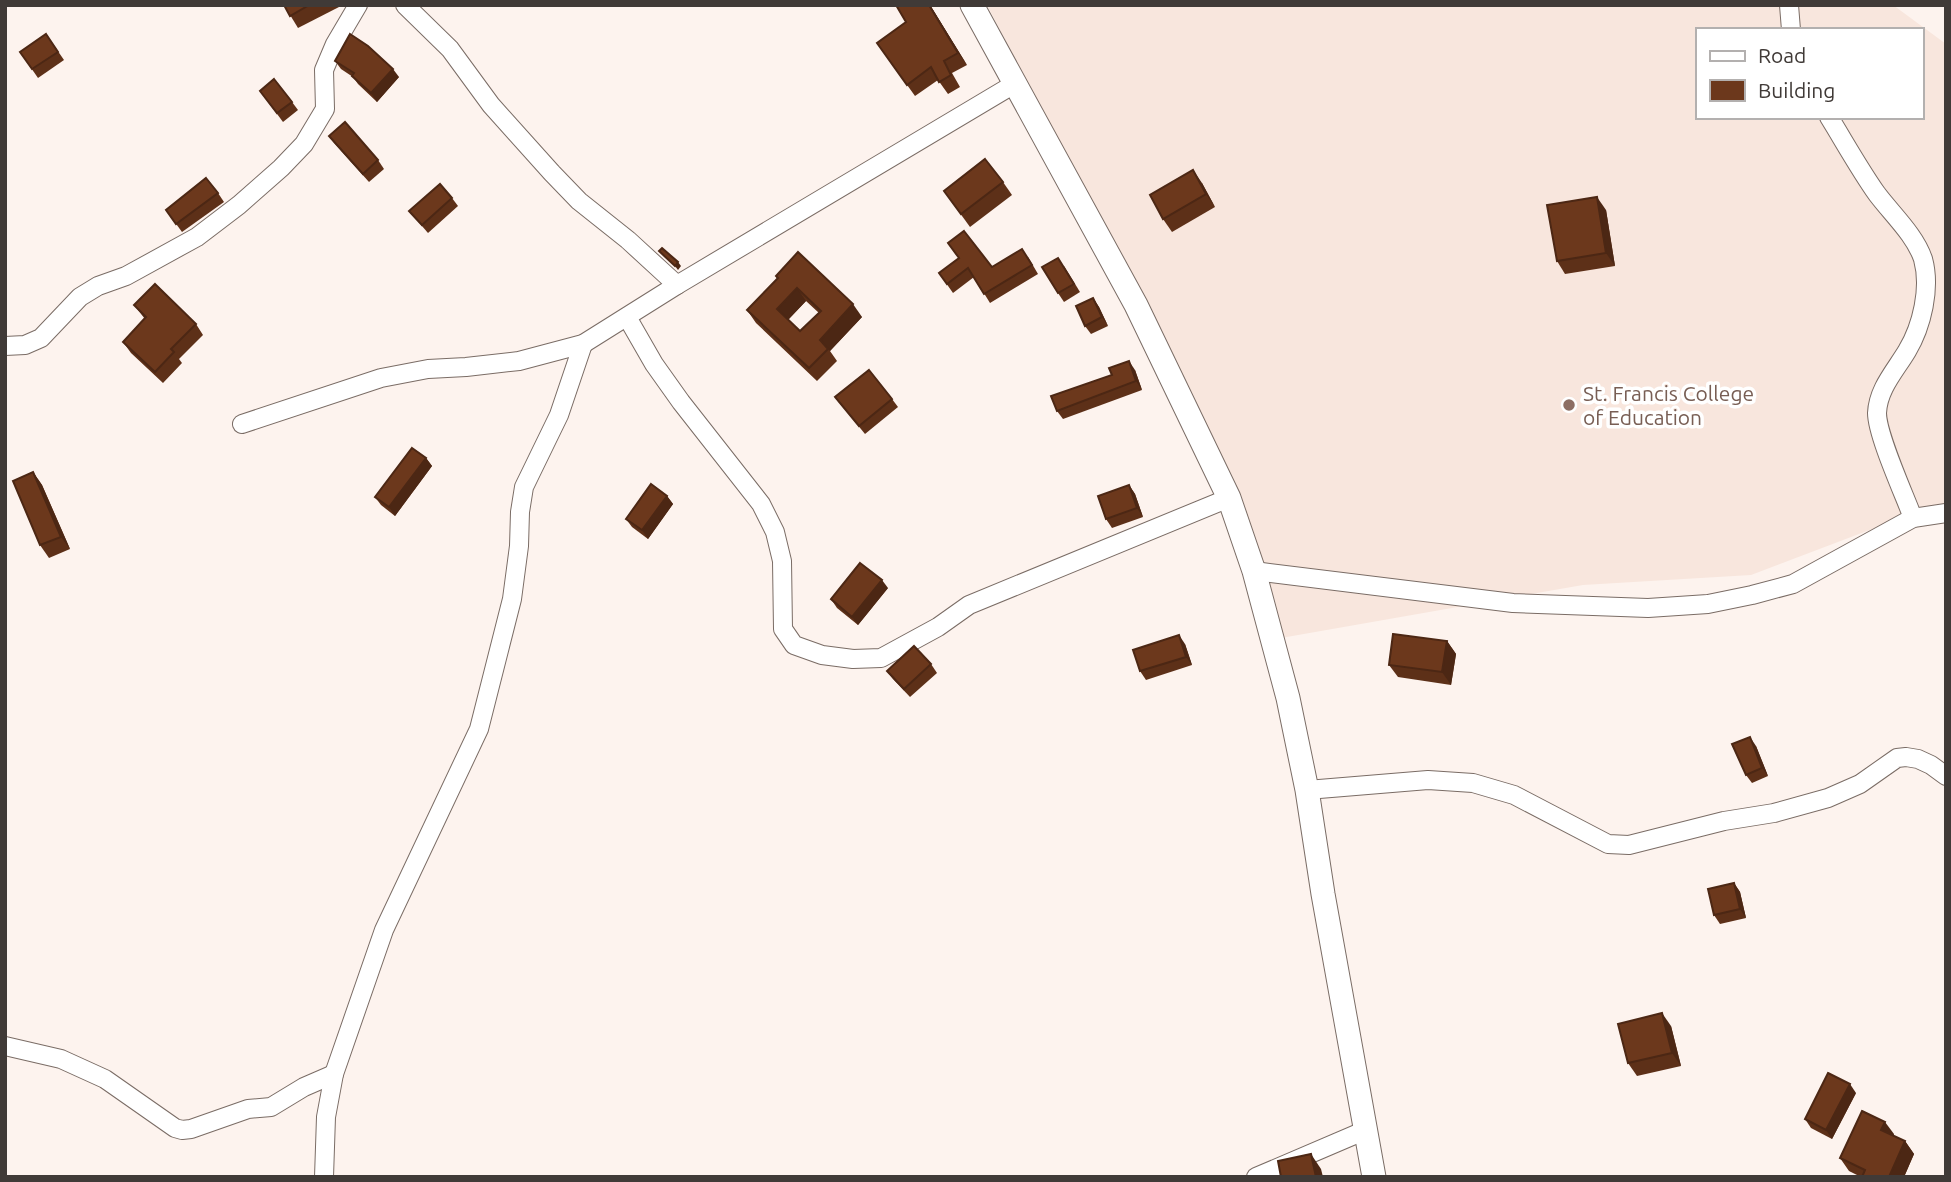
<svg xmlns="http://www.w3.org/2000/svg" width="1951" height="1182" viewBox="0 0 1951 1182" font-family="Ubuntu,sans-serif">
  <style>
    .built { fill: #f8e6dd; fill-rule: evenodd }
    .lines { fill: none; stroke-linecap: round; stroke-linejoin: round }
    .minor-casing { stroke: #7a6c65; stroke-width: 20 }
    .major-casing { stroke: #7a6c65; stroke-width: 25 }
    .minor { stroke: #fff; stroke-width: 18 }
    .major { stroke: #fff; stroke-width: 23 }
    .wall { fill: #5d3018; fill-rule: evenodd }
    .shaded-wall { fill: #4c2714 }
    .building { fill: #6c381c; stroke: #4c2714; stroke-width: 2; fill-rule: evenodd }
    .education-dot { fill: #8d6e63; stroke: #fff; stroke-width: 2.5 }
    .labels { text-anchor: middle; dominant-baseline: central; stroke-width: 7; stroke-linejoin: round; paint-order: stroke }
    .education-label { font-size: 21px; fill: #785e54; stroke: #fff; text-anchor: start }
  </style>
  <rect width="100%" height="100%" fill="#fdf3ee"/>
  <path class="built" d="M987 5H1893L1946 44V505L1909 515 1751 575 1583 585 1281 638 1152 321ZM1697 30H1921V117H1697Z"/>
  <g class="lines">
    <g class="minor-casing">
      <g id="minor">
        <path d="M405 5 450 49 491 105 552 173 579 201 628 240 677 285 1016 83"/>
        <path d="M1789 5 1791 30"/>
        <path d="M1829 117C1845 143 1860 170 1877 194 1892 214 1915 235 1923 259 1931 288 1922 326 1907 351 1895 371 1878 389 1877 413 1877 435 1904 494 1913 518"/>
        <path d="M627 317 654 364 681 402 761 504 775 532 782 561 783 629 794 645 822 655 853 659 881 658 938 627 969 605 1229 498"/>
        <path d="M5 346 25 345 41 338 80 297 98 286 126 276 197 237 239 205 281 168 304 144 325 109 324 70 335 44 358 5"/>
        <path d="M242 424 381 378 428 369 466 367 519 361 583 344 677 285"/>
        <path d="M1254 571 1513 603 1648 608 1708 604 1752 595 1793 584 1913 518 1946 513"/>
        <path d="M1307 790 1428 780 1473 783 1514 795 1608 844 1629 845 1724 821 1774 813 1828 798 1860 784 1897 758 1906 757 1918 759 1931 765 1946 776"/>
        <path d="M5 1046 61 1059 105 1079 175 1128 182 1130 191 1129 248 1109 271 1107 304 1087 334 1074"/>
        <path d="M324 1177 326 1117 334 1074 384 930 479 729 512 599 519 546 520 512 524 487 559 415 583 344"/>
        <path d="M1256 1177 1366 1130"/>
      </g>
    </g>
    <g class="major-casing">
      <path id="major" d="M972 5 1136 305 1229 498 1254 571 1288 698 1307 790 1323 894 1374 1177"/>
    </g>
    <use href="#minor" class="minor"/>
    <use href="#major" class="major"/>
  </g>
  <g class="wall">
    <path d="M284 5H338L339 7 298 28Z"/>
    <path d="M896 5H930L967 65 952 73 960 87 948 94 938 80 915 96 877 43 906 22Z"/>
    <path d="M46 34 64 60 38 78 20 52Z"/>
    <path d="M335 61 399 77 377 102 358 84 353 77 341 69Z"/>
    <path d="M260 91 292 102 298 110 283 122Z"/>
    <path d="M329 136 378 160 384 169 369 182 335 144Z"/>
    <path d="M1003 182 1012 195 970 227 944 191Z"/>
    <path d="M1202 183 1215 207 1172 232 1163 219Z"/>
    <path d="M218 193 224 202 182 232 166 210Z"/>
    <path d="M452 198 458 206 428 233 409 211Z"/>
    <path d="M1606 210 1615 266 1565 274 1557 261Z"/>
    <path d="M1028 257 1038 274 990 303 974 277 953 293 939 273 959 258 992 267Z"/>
    <path d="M1064 266 1080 292 1064 302 1058 293Z"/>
    <path d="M776 276 862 317 830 351 837 361 817 381 756 323 747 310 777 279ZM806 301 819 313 800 331 788 320Z"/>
    <path d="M1093 298 1099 307 1108 326 1091 334 1085 326Z"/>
    <path d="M134 305 196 324 203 335 179 359 182 363 163 383 131 353 123 342 145 319Z"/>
    <path d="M1135 370 1142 390 1063 419 1057 411Z"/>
    <path d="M835 397 892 399 898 407 865 434Z"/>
    <path d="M426 458 432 466 395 516 381 505 375 497Z"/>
    <path d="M33 472 42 485 70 549 49 558 40 545Z"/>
    <path d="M1129 485 1135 494 1143 517 1112 528 1106 519Z"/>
    <path d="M667 496 673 504 648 539 632 527 626 519Z"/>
    <path d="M888 588 858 625 837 608 831 599Z"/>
    <path d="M1447 641 1456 654 1451 685 1398 677 1389 665Z"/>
    <path d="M1185 644 1192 665 1146 680 1140 671Z"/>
    <path d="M931 664 937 673 910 697 893 679 887 671Z"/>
    <path d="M1756 746 1768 776 1752 783 1746 775Z"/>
    <path d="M1734 883 1740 892 1746 918 1720 924 1714 915Z"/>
    <path d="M1671 1026 1681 1066 1637 1076 1628 1063Z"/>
    <path d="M1856 1093 1832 1139 1811 1128 1805 1119Z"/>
    <path d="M1894 1134V1136L1905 1141 1914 1154 1904 1177H1861L1849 1171 1840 1158Z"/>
  </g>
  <g class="shaded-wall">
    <path d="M929 5H930L967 65 958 53Z"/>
    <path d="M393 69 399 77 377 102 371 93Z"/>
    <path d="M1193 170 1202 183 1215 207 1206 194Z"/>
    <path d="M1597 197 1606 210 1615 266 1606 253Z"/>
    <path d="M678 262 681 266 678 270 675 266Z"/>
    <path d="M797 288 806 301 786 322 777 309Z"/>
    <path d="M1093 298 1099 307 1108 326 1102 317Z"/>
    <path d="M853 304 862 317 830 351 820 340Z"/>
    <path d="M1129 361 1135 370 1142 390 1136 381Z"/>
    <path d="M426 458 432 466 395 516 389 507Z"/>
    <path d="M33 472 42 485 70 549 61 537Z"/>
    <path d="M1129 485 1135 494 1143 517 1137 508Z"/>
    <path d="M667 496 673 504 648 539 642 530Z"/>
    <path d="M882 580 888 588 858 625 852 617Z"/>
    <path d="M1179 635 1185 644 1192 665 1186 657Z"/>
    <path d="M1447 641 1456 654 1451 685 1442 672Z"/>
    <path d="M1750 737 1756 746 1768 776 1762 768Z"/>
    <path d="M1734 883 1740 892 1746 918 1740 909Z"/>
    <path d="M1662 1013 1671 1026 1681 1066 1672 1053Z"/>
    <path d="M1850 1084 1856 1093 1832 1139 1826 1130Z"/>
    <path d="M1885 1122 1894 1134 1890 1143 1881 1130Z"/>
    <path d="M1905 1141 1914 1154 1904 1177H1889Z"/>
    <path d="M1311 1154 1321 1169 1323 1177H1316Z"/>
  </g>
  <g class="building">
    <path d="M284 5H309L290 16Z"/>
    <path d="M896 5H929L958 53 944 61 951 75 939 82 931 67 907 85 877 43 906 22Z"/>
    <path d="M46 34 58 52 32 69 20 52Z"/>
    <path d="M350 34 368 46 393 69 371 93 352 76 354 73 335 61Z"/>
    <path d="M274 79 292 102 277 113 260 91Z"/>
    <path d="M345 122 378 160 363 174 329 136Z"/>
    <path d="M985 159 1003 182 961 214 944 191Z"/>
    <path d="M1193 170 1206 194 1163 219 1150 195Z"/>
    <path d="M206 178 218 193 176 224 166 210Z"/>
    <path d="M440 184 452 198 422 225 409 211Z"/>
    <path d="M1597 197 1606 253 1557 261 1547 205Z"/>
    <path d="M964 231 992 267 1022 249 1032 265 984 294 968 268 947 284 939 273 959 258 948 243Z"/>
    <path d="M662 248 678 262 675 266 659 251Z"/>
    <path d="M798 252 853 304 820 340 828 349 809 368 747 310 778 278 776 276ZM797 288 821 311 800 331 777 309Z"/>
    <path d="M1058 258 1074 284 1058 293 1042 267Z"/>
    <path d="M155 284 196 324 171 349 174 352 155 372 123 342 146 317 134 305Z"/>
    <path d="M1093 298 1102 317 1085 326 1076 306Z"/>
    <path d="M1129 361 1136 381 1057 411 1051 396 1112 375 1109 368Z"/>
    <path d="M869 370 892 399 859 426 835 397Z"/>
    <path d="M412 448 426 458 389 507 375 497Z"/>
    <path d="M33 472 61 537 40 545 13 481Z"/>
    <path d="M651 484 667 496 642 530 626 519Z"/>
    <path d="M1129 485 1137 508 1106 519 1098 496Z"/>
    <path d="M860 563 882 580 852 617 831 599Z"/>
    <path d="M1393 634 1447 641 1442 672 1389 665Z"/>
    <path d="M1179 635 1186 657 1140 671 1133 650Z"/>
    <path d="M914 646 931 664 904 689 887 671Z"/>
    <path d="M1750 737 1762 768 1746 775 1732 744Z"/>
    <path d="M1734 883 1740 909 1714 915 1708 889Z"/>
    <path d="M1662 1013 1672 1053 1628 1063 1618 1024Z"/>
    <path d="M1828 1073 1850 1084 1826 1130 1805 1119Z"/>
    <path d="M1862 1111 1885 1122 1881 1130 1905 1141 1889 1177H1862L1865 1170 1840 1158Z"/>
    <path d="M1311 1154 1316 1177H1281L1278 1161Z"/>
  </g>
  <circle class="education-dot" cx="1569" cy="405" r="7"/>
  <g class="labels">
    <g class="education-label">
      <text x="1583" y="393">St. Francis College<tspan x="1583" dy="24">of Education</tspan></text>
    </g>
  </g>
  <rect width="1951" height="1182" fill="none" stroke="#403a37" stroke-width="14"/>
  <rect x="1696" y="28" width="228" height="91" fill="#ffffff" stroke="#b3b0af" stroke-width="2"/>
  <rect x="1710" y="51" width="35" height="10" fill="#ffffff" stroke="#b3b0af" stroke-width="2"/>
  <text x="1758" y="63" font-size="21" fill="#403a37">Road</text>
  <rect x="1710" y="80" width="35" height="21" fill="#6c381c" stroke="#b3b0af" stroke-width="2"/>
  <text x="1758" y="98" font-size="21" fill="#403a37">Building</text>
</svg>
